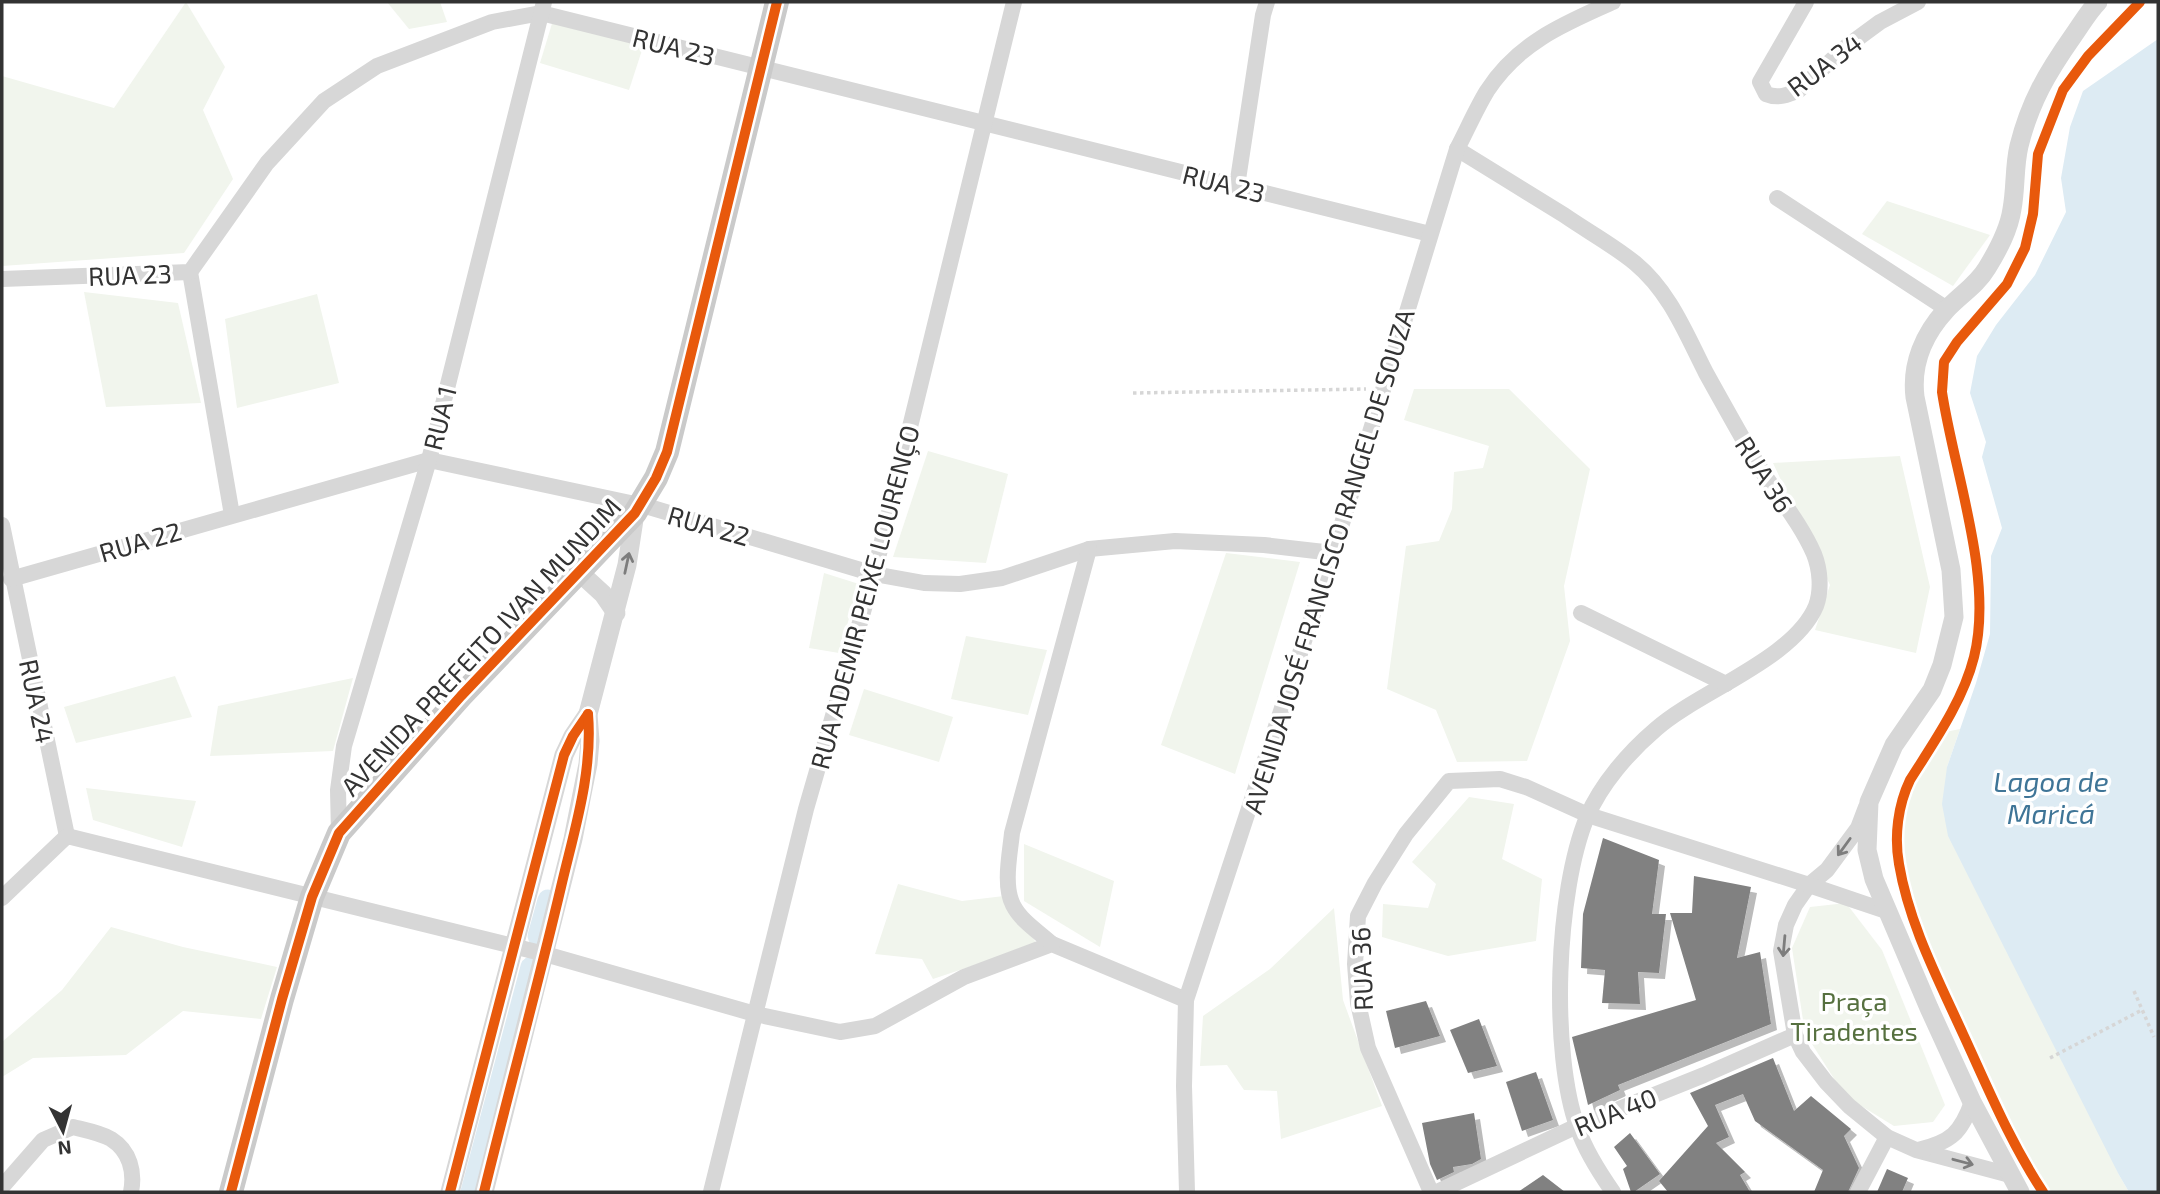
<svg xmlns="http://www.w3.org/2000/svg" width="2160" height="1194" viewBox="0 0 2160 1194" font-family="'Exo 2',sans-serif">
  <style>
    .green { fill: #f1f5ed }
    .water { fill: #ddebf3 }
    .lines { fill: none; stroke-linecap: round; stroke-linejoin: round }
    .canal { stroke: #ddebf3; stroke-width: 21 }
    .building { fill: #818181; filter: url(#shadow) }
    .path { stroke: #d6d6d6; stroke-width: 3.5; stroke-dasharray: 3.5 3.5; stroke-linecap: butt }
    .minor { stroke: #d7d7d7; stroke-width: 16 }
    .tertiary { stroke: #d7d7d7; stroke-width: 19 }
    .primary { stroke: #cacaca; stroke-width: 24 }
    .cycleway-casing { stroke: #fff; stroke-width: 15 }
    .cycleway { stroke: #e8590c; stroke-width: 10 }
    .oneway { stroke: #7d7d7d }
    .labels { text-anchor: middle; dominant-baseline: central; stroke-width: 7; stroke-linejoin: round; paint-order: stroke }
    .street-label { font-size: 26px; fill: #333; stroke: #fff }
    .park-label { font-size: 26px; fill: #56703f; stroke: #fff }
    .water-label { font-size: 28px; font-style: italic; fill: #3f7597; stroke: #fff }
  </style>
  <defs>
    <filter id="shadow"><feDropShadow dx="6" dy="6" stdDeviation="0" flood-color="#0004"/></filter>
  </defs>
  <rect width="100%" height="100%" fill="#fff"/>
  <g class="green">
    <path d="M186 2 225 67 203 110 233 179 184 253 2 266V76L114 108Z"/>
    <path d="M387 2H440L447 22 409 29Z"/>
    <path d="M554 17 644 44 629 90 540 63Z"/>
    <path d="M1887 201 1990 235 1953 286 1862 234Z"/>
    <path d="M84 292 178 303 201 403 106 407Z"/>
    <path d="M317 294 339 383 237 408 225 319Z"/>
    <path d="M1414 389H1509L1590 469 1564 586 1570 641 1527 761 1457 762 1436 710 1387 689 1406 546 1439 541 1452 509 1454 472 1483 468 1489 446 1404 420Z"/>
    <path d="M928 451 1008 474 986 563 893 557Z"/>
    <path d="M1900 456 1930 587 1916 653 1815 630 1830 585 1773 463Z"/>
    <path d="M1226 553 1300 562 1235 774 1161 745Z"/>
    <path d="M824 573 859 584 839 653 809 648Z"/>
    <path d="M966 636 1047 650 1028 715 951 699Z"/>
    <path d="M175 676 192 717 76 743 64 707Z"/>
    <path d="M353 678 333 751 210 756 218 706Z"/>
    <path d="M864 689 953 717 939 762 849 735Z"/>
    <path d="M1960 729 1947 767 2119 1175 2129 1192H2042L2010 1149 1922 925 1906 870 1902 843 1907 796 1945 732Z"/>
    <path d="M86 788 196 801 182 847 93 820Z"/>
    <path d="M1469 797 1514 804 1502 859 1542 879 1536 941 1448 956 1382 937 1383 904 1428 908 1436 884 1412 862Z"/>
    <path d="M1024 844 1114 881 1100 947 1024 901Z"/>
    <path d="M898 884 962 901 1004 896 1037 944 933 979 922 959 875 954Z"/>
    <path d="M1846 903 1882 950 1945 1105 1933 1122 1894 1126 1845 1096 1805 1033 1792 948 1810 907Z"/>
    <path d="M1334 908 1343 1000 1382 1106 1281 1139 1277 1091 1244 1090 1227 1065 1200 1066 1203 1016 1270 969Z"/>
    <path d="M111 927 183 947 277 967 261 1019 183 1011 126 1055 33 1058 2 1077V1042L62 990Z"/>
  </g>
  <path class="water" d="M2158 39V1192H2129L2119 1175 1948 836 1942 804 1947 767 1976 683 1990 634 1991 556 2002 528 1982 457 1986 442 1970 393 1977 356 1996 325 2035 275 2066 212 2061 178 2070 127 2083 91Z"/>
  <g class="lines">
    <g class="canal">
      <path d="M538 936 548 900"/>
      <path d="M471 1192 531 967"/>
    </g>
  </g>
  <g class="building">
    <path d="M1603 838 1659 860 1652 914H1666L1659 973 1638 972 1640 1004 1602 1003 1605 970 1581 968 1583 914Z"/>
    <path d="M1694 876 1751 887 1737 958 1760 952 1771 1024 1618 1085 1620 1090 1588 1105 1572 1037 1696 1000 1670 913H1692Z"/>
    <path d="M1426 1001 1440 1036 1395 1048 1386 1011Z"/>
    <path d="M1479 1019 1497 1066 1468 1073 1450 1030Z"/>
    <path d="M1773 1058 1794 1111 1811 1096 1851 1129 1844 1136 1859 1168 1848 1192H1814L1823 1170 1755 1121 1743 1094 1715 1105 1729 1137 1716 1143 1745 1172 1740 1175 1750 1192H1668L1659 1181 1708 1126 1690 1093Z"/>
    <path d="M1536 1072 1553 1120 1522 1131 1506 1082Z"/>
    <path d="M1474 1113 1481 1159 1472 1164 1453 1167 1454 1172 1437 1180 1430 1164 1422 1123Z"/>
    <path d="M1630 1133 1660 1174 1634 1192H1631L1623 1169 1627 1166 1614 1147Z"/>
    <path d="M1887 1169 1908 1178 1902 1192H1877Z"/>
    <path d="M1543 1175 1565 1192H1518Z"/>
  </g>
  <g class="lines">
    <g class="path">
      <path d="M1133 393 1366 389"/>
      <path d="M2134 991 2154 1037"/>
      <path d="M2050 1058 2142 1010"/>
    </g>
    <g class="minor">
      <path d="M1806 2 1760 82 1766 94C1778 99 1788 95 1799 90L1846 47 1880 22 1918 2"/>
      <path d="M1457 149C1493 171 1528 193 1564 215 1587 231 1613 245 1635 263 1670 292 1686 334 1706 373 1721 400 1736 427 1751 453 1770 487 1798 518 1814 554 1820 569 1822 590 1816 606 1794 659 1699 691 1656 729 1629 752 1601 784 1587 817 1556 892 1550 1052 1578 1129 1586 1152 1599 1172 1613 1192"/>
      <path d="M1237 186 1263 15 1267 2"/>
      <path d="M1777 198 1947 309"/>
      <path d="M190 272 232 515"/>
      <path d="M2 279 190 272 267 163 324 101 377 66 492 22 541 13 1430 234"/>
      <path d="M2 525 67 836"/>
      <path d="M11 579 429 460 649 507 874 574 924 583 960 584 1002 578 1089 549 1175 541 1264 545 1333 553"/>
      <path d="M1581 613 1726 684"/>
      <path d="M1866 807 1858 828 1827 870 1809 885 1795 905 1786 925 1781 951 1795 1035 1803 1052 1826 1082 1849 1106 1887 1137 1916 1150 2010 1175"/>
      <path d="M339 833 338 790 344 746 429 460 544 2"/>
      <path d="M2 898 67 836 545 954 755 1014 840 1032 875 1026 964 977 1052 944 1186 1000"/>
      <path d="M1052 944C1039 932 1021 921 1013 905 1003 885 1010 854 1012 833L1089 549"/>
      <path d="M1918 1150C1951 1142 1961 1133 1972 1102"/>
      <path d="M2 1187 43 1140 73 1127C85 1130 101 1133 111 1139 130 1151 135 1172 131 1192"/>
      <path d="M711 1192 806 809 874 574 1014 2"/>
      <path d="M1187 1192 1184 1086 1186 1000 1333 553 1457 149C1467 130 1476 109 1487 91 1518 43 1563 24 1613 2"/>
      <path d="M1431 1192 1368 1048 1358 1003 1355 964 1358 916 1375 883 1406 834 1449 781 1500 779 1526 787 1588 815 1809 885 1889 912"/>
      <path d="M1437 1192 1577 1126 1704 1075 1795 1035"/>
      <path d="M1858 1192 1887 1137"/>
    </g>
    <g class="tertiary">
      <path d="M579 572 603 594 616 613"/>
      <path d="M450 1192 564 755 573 736 588 714"/>
      <path d="M484 1192 573 839 588 764 590 741 588 714 627 565 635 513"/>
      <path d="M2020 1192 1972 1102 1929 1008 1874 879 1867 850 1869 802 1894 745 1932 690 1942 665 1954 617 1951 570 1915 397C1911 364 1924 334 1946 310 1960 295 1977 285 1987 268 1998 250 2009 230 2012 209 2016 188 2014 167 2019 146 2030 102 2047 73 2073 36 2081 25 2088 12 2098 2"/>
    </g>
    <path class="primary" d="M231 1192 282 999 312 897 339 833 461 696 635 513 656 478 667 452 777 2"/>
    <g class="cycleway-casing">
      <g id="cycleway">
        <path d="M231 1192 282 999 312 897 339 833 461 696 635 513 656 478 667 452 777 2"/>
        <path d="M450 1192 564 755 573 736 588 714"/>
        <path d="M484 1192C509 1090 537 989 561 887 574 831 593 773 588 714"/>
        <path d="M2043 1192C2010 1142 1988 1088 1963 1034 1938 979 1909 924 1899 864 1894 836 1898 805 1910 780 1934 742 1963 701 1974 657 1994 578 1954 472 1942 392L1944 362 1957 342 2007 284 2025 248 2033 214 2038 154 2063 90 2088 56 2140 2"/>
      </g>
    </g>
    <use href="#cycleway" class="cycleway"/>
  </g>
  <defs><path id="oneway-shaft" d="M-6 0H5M1.5-3L5.5 0L1.5 3" fill="none" stroke-width="1.6" stroke-linecap="round" stroke-linejoin="round" transform="scale(1.75)"/></defs>
  <g class="oneway">
    <use href="#oneway-shaft" transform="translate(627 563) rotate(-78)"/>
    <use href="#oneway-shaft" transform="translate(1844 847) rotate(126)"/>
    <use href="#oneway-shaft" transform="translate(1784 946) rotate(95)"/>
    <use href="#oneway-shaft" transform="translate(1963 1162) rotate(15)"/>
  </g>
  <g class="labels">
    <g class="street-label">
      <text transform="translate(674 46) rotate(14)">RUA 23</text>
      <text transform="translate(1824 64) rotate(-37)">RUA 34</text>
      <text transform="translate(1224 183) rotate(14)">RUA 23</text>
      <text transform="translate(130 274) rotate(-2)">RUA 23</text>
      <text transform="translate(439 418) rotate(-76)">RUA 1</text>
      <text transform="translate(1765 474) rotate(58)">RUA 36</text>
      <text transform="translate(709 525) rotate(16)">RUA 22</text>
      <text transform="translate(140 541) rotate(-16)">RUA 22</text>
      <text transform="translate(1328 561) rotate(-73)">AVENIDA JOSÉ FRANCISCO RANGEL DE SOUZA</text>
      <text transform="translate(864 597) rotate(-75)">RUA ADEMIR PEIXE LOURENÇO</text>
      <text transform="translate(480 646) rotate(-47)">AVENIDA PREFEITO IVAN MUNDIM</text>
      <text transform="translate(38 701) rotate(78)">RUA 24</text>
      <text transform="translate(1361 969) rotate(-92)">RUA 36</text>
      <text transform="translate(1615 1111) rotate(-22)">RUA 40</text>
    </g>
    <g class="park-label">
      <text x="1854" y="1000">Praça<tspan x="1854" dy="30">Tiradentes</tspan></text>
    </g>
    <g class="water-label">
      <text x="2051" y="781">Lagoa de<tspan x="2051" dy="32">Maricá</tspan></text>
    </g>
  </g>
  <rect width="2160" height="1194" fill="none" stroke="#333333" stroke-width="7"/>
  <g transform="translate(63 1131) rotate(174)" stroke="#ffffff" stroke-width="5" paint-order="stroke">
  <path d="M0-5L12 26L0 18L-12 26Z" fill="#333333"/>
  <text y="-10" font-size="19" font-weight="bold" text-anchor="middle" fill="#333333">N</text>
  </g>
</svg>
